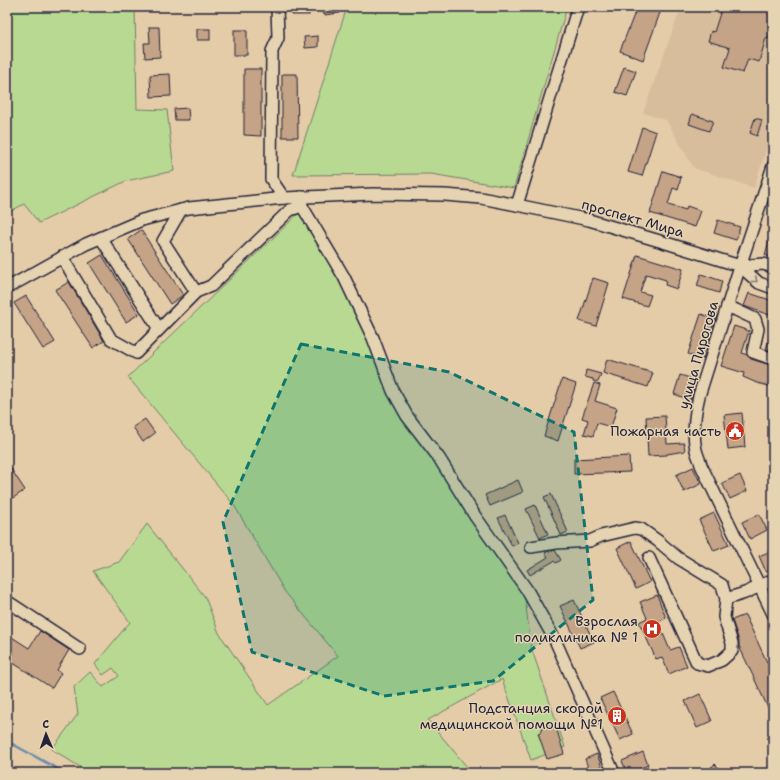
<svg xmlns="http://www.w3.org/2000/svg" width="780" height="780" viewBox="0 0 780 780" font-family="'Shantell Sans',sans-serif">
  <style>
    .built { fill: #d7bd9c }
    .green { fill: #b8d992; stroke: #6d7e66 }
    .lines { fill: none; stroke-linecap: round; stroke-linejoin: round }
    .stream { stroke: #688eac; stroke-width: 2.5 }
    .building { fill: #c5a386; stroke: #22223b }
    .minor-casing { stroke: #22223b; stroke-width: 14 }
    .minor { stroke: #e6d3b1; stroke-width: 11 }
    .oneway { stroke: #847a76 }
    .marked { fill: #0f766e; fill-opacity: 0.2; stroke: #0f766e; stroke-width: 3; stroke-dasharray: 8 5; stroke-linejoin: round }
    .labels { text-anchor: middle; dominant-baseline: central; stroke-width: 3; stroke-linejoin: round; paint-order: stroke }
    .street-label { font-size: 14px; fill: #22223b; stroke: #e6d3b1 }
    .poi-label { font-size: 14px; fill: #22223b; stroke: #e6d3b1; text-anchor: end }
  </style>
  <rect width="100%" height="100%" fill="#e5cca8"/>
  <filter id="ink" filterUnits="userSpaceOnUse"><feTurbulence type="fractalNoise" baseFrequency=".025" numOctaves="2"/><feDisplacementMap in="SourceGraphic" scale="8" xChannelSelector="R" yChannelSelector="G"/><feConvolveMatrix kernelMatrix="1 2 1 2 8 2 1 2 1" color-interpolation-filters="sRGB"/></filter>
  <g filter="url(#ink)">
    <path class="built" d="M681 7H773V129L754 188 694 168 666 120 643 113Z"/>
    <g class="green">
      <path d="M7 7H135L137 109 167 110 174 171 126 181 39 223 24 204 7 213Z"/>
      <path d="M347 7H567L514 188 431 174 293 175Z"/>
      <path d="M300 212 352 304 399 409 524 590 531 647 565 747 531 760 502 679 428 720 472 773H89L52 749 78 714 74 687 90 672 103 687 119 676 113 668 103 675 95 664 130 622 93 571 119 562 147 524 205 597 219 633 268 705 338 656 285 592 234 505 128 377Z"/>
    </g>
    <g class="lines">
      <path class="stream" d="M7 741 65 773"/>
    </g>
    <g class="building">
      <rect x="292" y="7" width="17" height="8"/>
      <path d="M323 7H340V13L324 15Z"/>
      <path d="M637 7H662L643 60 620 51Z"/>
      <path d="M722 7H773V24L768 39 766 38 759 62 748 59 743 73 724 67 730 48 708 41 711 31 714 32Z"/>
      <path d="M149 27H159L160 57 145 58 144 43H150Z"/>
      <rect x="197" y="29" width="13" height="11"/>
      <rect x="234" y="30" width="13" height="25"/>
      <path d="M318 36V47L305 48 304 37Z"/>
      <path d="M624 67 636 71 627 96 615 92Z"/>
      <path d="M244 69H261V136L244 135Z"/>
      <path d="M170 74 171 96 151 97 150 75Z"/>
      <path d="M282 74H297L298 137H282Z"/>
      <path d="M188 108 189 120H175L174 109Z"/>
      <path d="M692 114 713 121 709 131 689 124Z"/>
      <path d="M755 118 762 120 757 136 750 133Z"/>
      <path d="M642 127 656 132 642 176 628 172Z"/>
      <path d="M663 171 681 177 678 190 673 188 668 205 686 210 687 206 701 211 695 227 650 213Z"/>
      <path d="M718 220 740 227 736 240 714 233Z"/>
      <path d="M141 230 183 295 170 304 128 239Z"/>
      <path d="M771 233H773V258L765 255Z"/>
      <path d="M102 255 139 314 126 322 89 263Z"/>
      <path d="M637 255 683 269 677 289 665 285 666 280 646 274 640 292 651 295 647 306 623 299Z"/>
      <path d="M701 274 722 281 719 293 697 286Z"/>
      <path d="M593 278 609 283 596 326 579 321Z"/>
      <path d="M69 282 104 341 93 348 55 290Z"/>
      <path d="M749 293 773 301 769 315 744 306Z"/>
      <path d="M26 296 55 342 43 349 14 303Z"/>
      <path d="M701 314 715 319 703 359 688 354Z"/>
      <path d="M734 326 749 331 742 353 747 355 751 359 773 366V387L757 383 743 377 744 373 721 366Z"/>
      <path d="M772 330H773V352L766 349Z"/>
      <path d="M607 359 653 373 648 387 603 373Z"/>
      <path d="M586 370 601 374 598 382 593 381V379L585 377Z"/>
      <path d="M680 375 697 380 690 400 674 394Z"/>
      <path d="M562 379 576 384 558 441 544 436Z"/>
      <path d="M594 383 600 385 595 401 617 408 611 427 597 423 593 436 584 434 588 420 582 418Z"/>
      <path d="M742 413 745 447 728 449 724 415Z"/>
      <path d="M665 416 667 444 684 443 685 451 667 454V455L648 456 646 417Z"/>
      <path d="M145 419 155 433 143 442 133 427Z"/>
      <path d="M629 456 630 472 574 474V459Z"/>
      <path d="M7 463 25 490 7 502Z"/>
      <path d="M693 467 701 484 684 492 676 475Z"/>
      <path d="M740 475 747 491 730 499 722 483Z"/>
      <path d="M518 480 523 492 490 506 485 495Z"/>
      <path d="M551 494 568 532 561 535 544 497Z"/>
      <path d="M535 505 548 534 540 538 526 509Z"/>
      <path d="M714 513 729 545 714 551 699 520Z"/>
      <path d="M759 514 767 530 750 539 742 522Z"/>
      <path d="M505 515 518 543 512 546 498 518Z"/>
      <path d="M631 541 650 582 636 589 617 548Z"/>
      <path d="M555 550 561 560 556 563 554 561 530 575 527 570 548 557 545 553 548 551Z"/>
      <path d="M773 550V569L766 572 759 556Z"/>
      <path d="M657 595 666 618 658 622 670 650 679 647 687 666 669 674 662 657 656 659 639 622 647 618 640 602Z"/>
      <path d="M574 600 594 642 580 648 560 606Z"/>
      <path d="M745 615 773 675V706L768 708 739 646V641L732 620Z"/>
      <path d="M40 631 69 650 57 670 61 673 52 688 7 659V634L29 648Z"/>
      <path d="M613 692 633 734 620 740 600 698Z"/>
      <path d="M700 694 712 721 697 728 685 701Z"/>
      <path d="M546 726H551L553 728 556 727 564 754 547 759 538 733 541 732 543 727Z"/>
      <path d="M643 752 648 765 629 773H627L622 761Z"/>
      <path d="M597 754 604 773H590L585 759Z"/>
      <path d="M715 764 723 773H704Z"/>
    </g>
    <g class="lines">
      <g class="minor-casing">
        <g id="minor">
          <path d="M277 7 278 38 272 51 271 179 284 198"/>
          <path d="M773 166 740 266 699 396C695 413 692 432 696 450 697 455 700 460 701 465L773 614"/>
          <path d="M301 197 302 206 344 277 373 338 393 391 407 416 439 458 475 516 527 590 555 640 614 773"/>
          <path d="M517 205 578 7"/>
          <path d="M181 210 163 241 196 292"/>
          <path d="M101 238 159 329"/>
          <path d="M62 257 111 339 136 353 196 292 211 286 290 210 302 206"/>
          <path d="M740 266 763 264 773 267"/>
          <path d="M7 288 86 244 142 220 189 208 284 198 373 194 445 195 481 198 517 205 589 220 663 242 740 266 759 283 773 288"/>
          <path d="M727 306 736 310 755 319 758 329 753 352 773 359"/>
          <path d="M531 547 556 543 590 541 601 536 635 528 641 529 658 541 678 558 722 585 726 599 745 593 773 580"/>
          <path d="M649 558 697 663 708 666 722 660 732 651V643L724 617 726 599"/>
          <path d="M7 601 80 649"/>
        </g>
      </g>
      <use href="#minor" class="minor"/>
    </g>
    <defs><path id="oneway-chevron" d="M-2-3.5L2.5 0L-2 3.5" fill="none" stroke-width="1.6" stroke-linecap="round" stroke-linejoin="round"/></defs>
    <use class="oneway" href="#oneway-chevron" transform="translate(755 280) rotate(39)"/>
  </g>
  <path class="marked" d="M301 344 449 372 574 432 593 600 493 681 384 696 252 652 223 522Z"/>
  <defs>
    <g id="civic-disc" transform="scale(1)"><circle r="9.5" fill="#c8321e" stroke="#e6d3b1"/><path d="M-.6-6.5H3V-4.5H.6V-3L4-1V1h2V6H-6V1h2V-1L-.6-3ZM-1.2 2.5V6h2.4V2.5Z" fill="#fff"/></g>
    <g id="hospital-disc" transform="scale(1)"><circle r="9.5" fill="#c8321e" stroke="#e6d3b1"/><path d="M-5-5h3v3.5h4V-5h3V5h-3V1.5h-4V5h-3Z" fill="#fff"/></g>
    <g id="building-disc" transform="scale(1)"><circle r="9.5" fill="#c8321e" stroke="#e6d3b1"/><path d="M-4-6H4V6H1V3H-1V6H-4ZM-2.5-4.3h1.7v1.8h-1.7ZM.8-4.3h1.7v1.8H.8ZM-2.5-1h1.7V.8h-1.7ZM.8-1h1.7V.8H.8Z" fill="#fff"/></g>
  </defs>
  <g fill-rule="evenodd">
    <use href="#civic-disc" x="735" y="431"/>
    <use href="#hospital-disc" x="652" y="629"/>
    <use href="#building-disc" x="617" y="716"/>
  </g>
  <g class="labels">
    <g class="street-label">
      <text transform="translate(633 218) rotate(16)">проспект Мира</text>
      <text transform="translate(698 355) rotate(-74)">улица Пирогова</text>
    </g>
    <g class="poi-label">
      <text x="721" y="431">Пожарная часть</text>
      <text x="638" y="621">Взрослая<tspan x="638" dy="16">поликлиника № 1</tspan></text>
      <text x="603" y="708">Подстанция скорой<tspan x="603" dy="16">медицинской помощи №1</tspan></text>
    </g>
  </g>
  <rect width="780" height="780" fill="none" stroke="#e6d3b1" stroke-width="24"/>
  <rect x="12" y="12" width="756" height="756" fill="none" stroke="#22223b" stroke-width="1.5" filter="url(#ink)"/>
  <g transform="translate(46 734) rotate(358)" stroke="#e6d3b1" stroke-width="3" paint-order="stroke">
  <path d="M0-3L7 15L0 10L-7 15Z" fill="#22223b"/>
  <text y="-6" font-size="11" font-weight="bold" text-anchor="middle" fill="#22223b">С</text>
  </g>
</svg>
